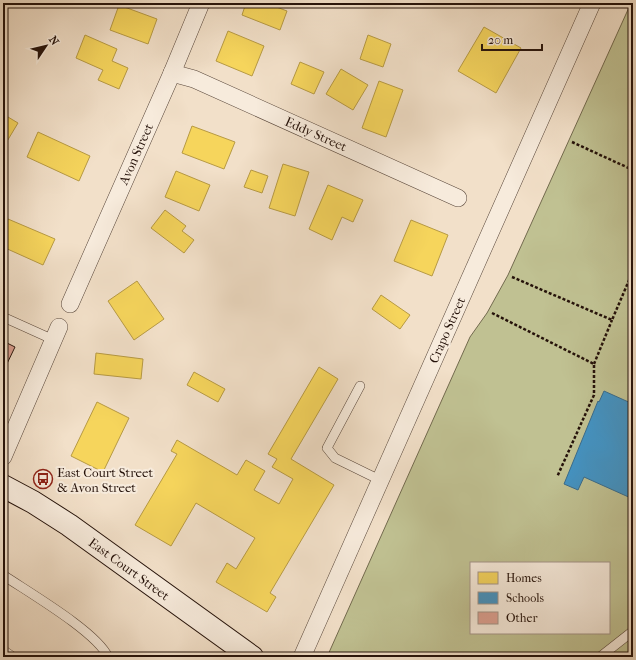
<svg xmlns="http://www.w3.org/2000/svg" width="636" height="660" viewBox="0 0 636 660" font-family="'IM FELL French Canon',serif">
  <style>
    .green { fill: #c0c192; stroke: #726a4e; fill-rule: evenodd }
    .homes { fill: #f6d55c; stroke: #b79a43 }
    .schools { fill: #4393c3; stroke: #3a6c8c }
    .building { fill: #dea193; stroke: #25120a }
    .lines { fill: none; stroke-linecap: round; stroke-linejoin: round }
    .service-casing { stroke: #58463a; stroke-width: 10 }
    .minor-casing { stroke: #58463a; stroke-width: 18 }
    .secondary-casing { stroke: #25120a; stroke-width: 24 }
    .path { stroke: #25120a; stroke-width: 2.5; stroke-dasharray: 3 2; stroke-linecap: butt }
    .service { stroke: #f7ebdc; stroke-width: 9 }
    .minor { stroke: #f7ebdc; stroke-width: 17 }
    .secondary { stroke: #f7ebdc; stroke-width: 22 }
    .labels { text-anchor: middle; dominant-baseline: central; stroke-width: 4; stroke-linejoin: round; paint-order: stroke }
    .street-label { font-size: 13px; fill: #25120a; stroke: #f7ebdc }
    .poi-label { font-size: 13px; fill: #25120a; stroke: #f7ebdc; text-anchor: start }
  </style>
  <rect width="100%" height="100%" fill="#f2e0c9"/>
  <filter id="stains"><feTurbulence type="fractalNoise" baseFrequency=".005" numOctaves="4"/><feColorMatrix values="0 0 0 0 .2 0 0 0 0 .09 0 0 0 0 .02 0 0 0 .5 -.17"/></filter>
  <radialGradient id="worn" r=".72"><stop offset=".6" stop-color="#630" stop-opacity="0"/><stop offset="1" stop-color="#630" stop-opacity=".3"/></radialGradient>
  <path class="green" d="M631 3H633V657H327L470 337 487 313 508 275ZM471 563H609V633H471Z"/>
  <g class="homes">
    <path d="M246 3H275L274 6 287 11 280 30 242 15Z"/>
    <path d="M119 5 157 19 148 44 110 30Z"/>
    <path d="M484 27 521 48 496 93 458 71Z"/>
    <path d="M228 31 264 46 252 76 216 61Z"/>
    <path d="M85 35 117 49 112 61 128 68 119 89 98 80 103 70 76 58Z"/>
    <path d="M368 35 391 44 383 67 360 59Z"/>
    <path d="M300 62 324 72 314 94 291 84Z"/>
    <path d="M341 69 368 85 353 110 326 94Z"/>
    <path d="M379 81 403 90 386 137 362 128Z"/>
    <path d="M3 114 18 123 3 148Z"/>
    <path d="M192 126 235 142 224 169 182 153Z"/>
    <path d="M38 132 90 156 79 181 27 157Z"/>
    <path d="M283 164 309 172 295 216 269 208Z"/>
    <path d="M251 170 268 176 262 193 244 187Z"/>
    <path d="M176 171 210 185 199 211 165 197Z"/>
    <path d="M328 185 363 200 353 222 342 217 332 240 309 229Z"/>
    <path d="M165 210 186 226 182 231 194 240 184 253 151 228Z"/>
    <path d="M8 219 55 239 43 265 3 247V229Z"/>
    <path d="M411 220 448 235 432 276 394 261Z"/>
    <path d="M137 281 164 319 134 340 108 301Z"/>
    <path d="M381 295 410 315 400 329 372 309Z"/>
    <path d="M96 353 143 359 141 379 94 374Z"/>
    <path d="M319 367 338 379 291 459 334 485 270 593 276 597 267 612 216 582 227 563 236 569 255 538 196 503 171 546 135 525 177 454 171 451 177 440 237 475 246 460 265 471 254 490 279 504 293 479 272 467 277 459 268 454Z"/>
    <path d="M194 372 225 389 218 402 187 385Z"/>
    <path d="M97 402 129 418 103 472 71 456Z"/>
  </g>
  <path class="schools" d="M604 391 633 404V499L584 477 578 490 564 484 598 401 599 402Z"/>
  <path class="building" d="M3 341 15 347 3 372Z"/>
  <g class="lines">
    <g class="service-casing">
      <g id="service">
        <path d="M3 317 54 340"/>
        <path d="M360 386 327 448 335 458 380 480"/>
        <path d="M3 575C28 592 97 632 108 657"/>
        <path d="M3 650 13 657"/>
        <path d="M600 657 633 631"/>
      </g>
    </g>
    <g class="minor-casing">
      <g id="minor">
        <path d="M172 73 194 79 458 198"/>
        <path d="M70 304 172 73 201 3"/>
        <path d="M3 457 59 327"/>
        <path d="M302 657 592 3"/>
      </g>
    </g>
    <g class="secondary-casing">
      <path id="secondary" d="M3 486 33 502 69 525 252 657"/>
    </g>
    <g class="path">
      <path d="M572 142 633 170"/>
      <path d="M512 277 612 320 633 271"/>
      <path d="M492 313 594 364V395L557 477"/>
      <path d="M594 364 612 320"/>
    </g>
    <use href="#service" class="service"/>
    <use href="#minor" class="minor"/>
    <use href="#secondary" class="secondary"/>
  </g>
  <defs>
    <g id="bus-ring" transform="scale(1)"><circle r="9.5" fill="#f7ebdc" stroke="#8f2418" stroke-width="1.5"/><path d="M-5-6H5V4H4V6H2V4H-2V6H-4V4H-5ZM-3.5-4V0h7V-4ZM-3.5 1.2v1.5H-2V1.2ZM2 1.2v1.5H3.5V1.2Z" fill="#8f2418"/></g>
  </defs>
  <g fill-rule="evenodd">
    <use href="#bus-ring" x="43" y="479"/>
  </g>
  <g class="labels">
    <g class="street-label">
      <text transform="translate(316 134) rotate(24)">Eddy Street</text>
      <text transform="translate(136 154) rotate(-66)">Avon Street</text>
      <text transform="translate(447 330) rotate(-66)">Crapo Street</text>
      <text transform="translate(129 569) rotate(36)">East Court Street</text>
    </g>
    <g class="poi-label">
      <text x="57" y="472">East Court Street<tspan x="57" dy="15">&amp; Avon Street</tspan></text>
    </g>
  </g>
  <rect width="636" height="660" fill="none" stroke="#f2e0c9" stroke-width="16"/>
  <rect x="4" y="4" width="628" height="652" fill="none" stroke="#25120a" stroke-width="2"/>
  <rect x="8" y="8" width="620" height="644" fill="none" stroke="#25120a"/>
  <rect x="470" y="562" width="140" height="72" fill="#f7ebdc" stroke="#a39488"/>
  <rect x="478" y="572" width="20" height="12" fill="#f6d55c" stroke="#a39488"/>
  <text x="506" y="582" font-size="12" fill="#25120a">Homes</text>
  <rect x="478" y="592" width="20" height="12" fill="#4393c3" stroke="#a39488"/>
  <text x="506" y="602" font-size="12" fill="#25120a">Schools</text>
  <rect x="478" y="612" width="20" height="12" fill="#dea193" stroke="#a39488"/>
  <text x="506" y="622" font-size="12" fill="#25120a">Other</text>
  <g transform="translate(46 46) rotate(55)" stroke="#f7ebdc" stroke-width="3" paint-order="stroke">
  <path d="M0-3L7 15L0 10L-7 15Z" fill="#25120a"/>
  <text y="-6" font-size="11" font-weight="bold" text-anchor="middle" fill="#25120a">N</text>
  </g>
  <path d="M482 44v6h60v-6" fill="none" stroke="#25120a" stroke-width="2"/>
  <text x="488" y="44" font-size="12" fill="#25120a" stroke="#f7ebdc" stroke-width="3" paint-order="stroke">20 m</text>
  <rect width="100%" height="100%" filter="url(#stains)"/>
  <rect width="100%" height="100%" fill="url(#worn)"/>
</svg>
